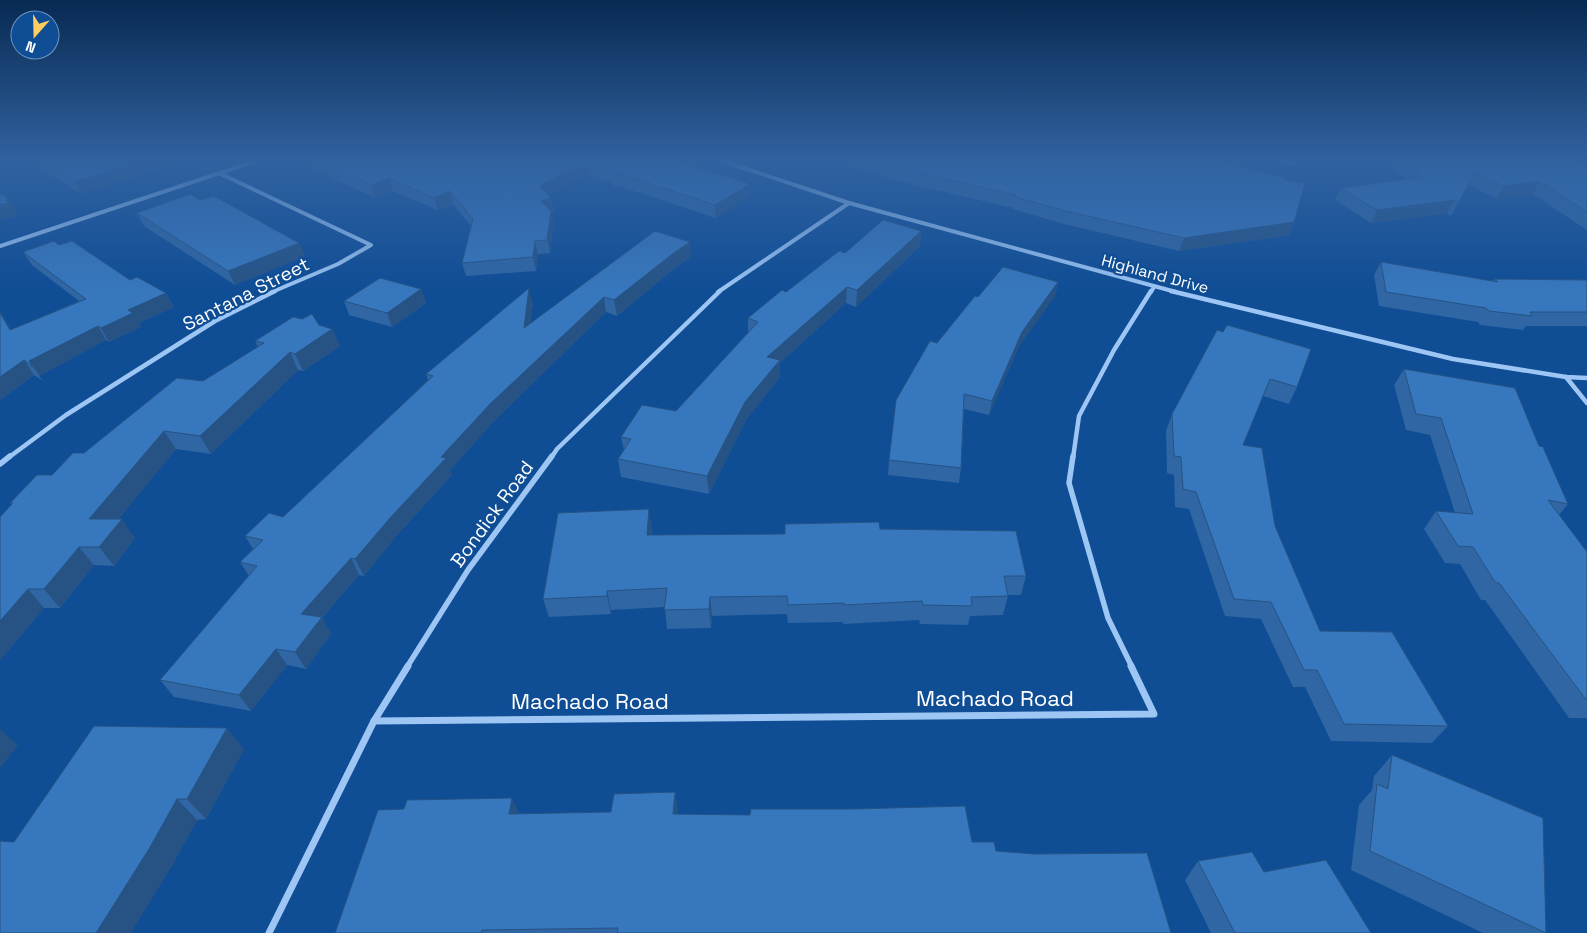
<svg xmlns="http://www.w3.org/2000/svg" width="1587" height="933" viewBox="0 0 1587 933" font-family="'Space Grotesk',sans-serif">
  <style>
    .lines { fill: none; stroke-linecap: round; stroke-linejoin: round }
    .street-far3 { stroke: #9dc6f4; stroke-width: 4 }
    .street-far2 { stroke: #9dc6f4; stroke-width: 4.5 }
    .street-far1 { stroke: #9dc6f4; stroke-width: 5.5 }
    .street { stroke: #9dc6f4; stroke-width: 7 }
    .wall { fill: #2f66a3 }
    .shaded-wall { fill: #265384 }
    .building { fill: #3777bd; stroke: #265384 }
    .labels { text-anchor: middle; dominant-baseline: central; stroke-width: 4.5; stroke-linejoin: round; paint-order: stroke }
    .far-street-label { font-size: 16px; fill: #fff; stroke: #0f4d95 }
    .street-label { font-size: 19px; fill: #fff; stroke: #0f4d95 }
    .near-street-label { font-size: 22px; fill: #fff; stroke: #0f4d95 }
  </style>
  <rect width="100%" height="100%" fill="#0f4d95"/>
  <g class="lines">
    <g class="street-far3">
      <path d="M723 161 849 203 1176 292"/>
      <path d="M1281 161 1295 163 1296 161"/>
      <path d="M221 174 371 245 338 264 272 292"/>
      <path d="M0 246 256 161"/>
      <path d="M718 292 849 203"/>
      <path d="M1151 292 1154 287"/>
    </g>
    <g class="street-far2">
      <path d="M1171 291 1453 359 1566 377 1587 378"/>
      <path d="M1566 377 1587 403"/>
      <path d="M8 458 66 415 215 321 275 291"/>
      <path d="M551 458 557 449 720 291"/>
      <path d="M1073 458 1079 416 1114 350 1151 291"/>
    </g>
    <g class="street-far1">
      <path d="M1073 456 1069 483 1108 618 1132 667"/>
      <path d="M0 464 10 456"/>
      <path d="M407 667 468 570 552 456"/>
    </g>
    <g class="street">
      <path d="M374 721 1154 714 1131 666"/>
      <path d="M269 933 374 721 408 666"/>
    </g>
  </g>
  <g class="wall">
    <path d="M29 161H180L81 194Z"/>
    <path d="M306 161H675L750 184V196L716 218 619 186H614L612 183 588 175 548 195 551 198 554 211 551 212 553 224 550 253 538 254 536 271 466 276 462 263 471 226 453 204 438 210 393 191 375 198 309 167Z"/>
    <path d="M829 161H1218L1285 180 1294 222 1289 235 1179 251 1064 224 1013 209V208L915 185Z"/>
    <path d="M1383 161H1578L1587 167V230L1533 194 1496 199 1469 184 1451 216 1447 213 1371 223 1335 200 1340 188 1405 179Z"/>
    <path d="M137 213 299 243 305 256 235 285 144 226Z"/>
    <path d="M921 231 920 246 856 307 846 303 780 363V377L746 420 709 494 621 477 618 459 624 450 621 437 676 411 748 333V318L786 292Z"/>
    <path d="M59 245 130 280 166 293 174 307 139 323 141 327 109 342 106 340 39 376 43 381 34 375 0 400V311L11 330 79 301 32 265 23 252Z"/>
    <path d="M691 257 676 267 617 316 606 312 495 420 450 470 452 475 397 535 364 576 359 575 322 618 331 634 306 669 287 665 251 711 174 697 160 680 249 576 240 562 253 549 245 536 283 517 428 380 426 374 533 303 530 323Z"/>
    <path d="M1381 262 1493 281 1494 279 1587 280V326H1526L1523 330 1480 325 1478 322 1379 306 1374 275Z"/>
    <path d="M1058 282 1055 296 1019 346 989 415 964 409 961 468 959 483 888 475 889 460 937 343 978 297Z"/>
    <path d="M421 289 426 303 392 327 349 315 344 301Z"/>
    <path d="M319 325 332 329 340 346 303 371 298 370 211 454 176 449 118 519 135 538 114 566 94 565 60 608H44L0 660 12 505 10 503 84 453 203 381 258 347 255 341Z"/>
    <path d="M1217 330 1297 387 1289 404 1263 396 1243 445 1275 526 1320 631 1448 726 1432 743 1331 741 1305 687H1293L1261 619 1225 616 1189 509 1175 507 1174 475 1167 473 1166 431 1172 414Z"/>
    <path d="M1404 369 1539 446 1568 504 1559 515 1587 552V718H1569L1485 600H1481L1460 564 1445 563 1424 529 1436 511 1455 513 1430 435 1406 430 1394 385Z"/>
    <path d="M652 527V535L785 534 880 529 1026 576 1021 595H1007L1008 596 1003 615 970 616 968 625 920 624 919 620 843 624V622L788 623 787 614 712 616 711 628 667 629 665 607 611 610V614L549 617 543 599Z"/>
    <path d="M244 749 206 819 197 820 170 869 14 842Z"/>
    <path d="M1392 755 1546 933H1483L1351 870 1359 805 1372 790 1374 776Z"/>
    <path d="M675 792 678 814 972 842 996 851 1171 933H335L404 809 512 798 519 814 611 812Z"/>
    <path d="M1198 861 1264 872 1371 933H1211L1185 880Z"/>
  </g>
  <g class="shaded-wall">
    <path d="M139 161H180L81 194 75 182Z"/>
    <path d="M586 163 588 175 541 199 539 186Z"/>
    <path d="M389 178 393 191 375 198 371 185Z"/>
    <path d="M1540 181 1533 194 1496 199 1504 186Z"/>
    <path d="M750 184V196L716 218 715 205Z"/>
    <path d="M450 191 453 204 438 210 434 198Z"/>
    <path d="M551 198 554 211 551 212 553 224 550 253 541 201Z"/>
    <path d="M9 199 17 212 15 213 17 216 0 220V205L5 200Z"/>
    <path d="M1454 200 1447 213 1371 223 1377 210Z"/>
    <path d="M1294 222 1289 235 1179 251 1184 238Z"/>
    <path d="M921 231 920 246 856 307 857 290Z"/>
    <path d="M535 241 538 254 536 271 533 257Z"/>
    <path d="M690 242 691 257 676 267 617 316 614 300 675 252Z"/>
    <path d="M299 243 305 256 235 285 228 271Z"/>
    <path d="M1058 282 1055 296 1019 346 989 415 992 401 1022 332Z"/>
    <path d="M847 287 846 303 780 363V377L746 420 709 494 707 476 767 357Z"/>
    <path d="M529 288 533 303 528 344 524 328Z"/>
    <path d="M421 289 426 303 392 327 387 313Z"/>
    <path d="M166 293 174 307 139 323 141 327 109 342 101 328 128 310Z"/>
    <path d="M604 297 606 312 495 420 450 470 452 475 397 535 364 576 355 559 441 457 490 404Z"/>
    <path d="M0 311 20 344 10 330 0 313Z"/>
    <path d="M98 326 106 340 39 376 43 381 29 361Z"/>
    <path d="M332 329 340 346 303 371 295 354Z"/>
    <path d="M290 352 298 370 211 454 200 436Z"/>
    <path d="M24 360 34 375 0 400V377Z"/>
    <path d="M164 431 176 449 103 538 89 519Z"/>
    <path d="M649 509 652 527 650 554 647 535Z"/>
    <path d="M122 519 135 538 114 566 99 547Z"/>
    <path d="M79 547 94 565 60 608 44 589Z"/>
    <path d="M351 558 359 575 322 618 331 634 306 669 295 652 301 614Z"/>
    <path d="M28 589 44 608 0 660V621Z"/>
    <path d="M607 591 611 610V614L607 596Z"/>
    <path d="M710 597 712 616 711 628 709 609Z"/>
    <path d="M276 649 287 665 251 711 239 695Z"/>
    <path d="M227 728 244 749 206 819 187 799Z"/>
    <path d="M0 729 18 745 0 768Z"/>
    <path d="M675 792 678 813 677 834 673 814Z"/>
    <path d="M512 798 521 818 509 814Z"/>
    <path d="M177 799 197 820 170 869 131 933H96Z"/>
  </g>
  <g class="building">
    <path d="M41 161H139L75 182Z"/>
    <path d="M318 161H675L750 184 715 205 618 173H612L610 171 586 163 539 186 551 198 541 201 551 211 547 240 535 241 533 257 462 263 473 219 450 191 434 198 389 178 371 185Z"/>
    <path d="M875 161H1218L1250 168 1249 170 1286 177 1285 180 1305 183 1294 222 1184 238 1066 211 1015 197 1016 195 917 172Z"/>
    <path d="M1404 161H1578L1587 167V212L1540 181 1504 186 1475 172 1458 203 1454 200 1377 210 1340 188 1423 177Z"/>
    <path d="M0 193 9 199 5 200 9 203 0 205Z"/>
    <path d="M190 194 200 200 214 196 299 243 228 271 137 213Z"/>
    <path d="M883 220 921 231 857 290 847 287 767 357 780 360 745 402 707 476 618 459 631 439 621 437 642 405 676 411 758 322 748 318 782 290 786 292 839 251 845 253Z"/>
    <path d="M655 231 690 242 675 252 614 300 604 297 490 404 441 457 446 458 390 518 355 559 351 558 301 614 322 617 295 652 276 649 239 695 160 680 257 566 240 562 263 540 245 536 269 513 283 517 433 376 426 374 529 288 524 328Z"/>
    <path d="M54 241 59 245 72 241 130 280 137 277 166 293 128 310 133 313 101 328 98 326 29 361 33 367 24 360 0 377V313L10 330 86 299 23 252Z"/>
    <path d="M1381 262 1498 282 1494 279 1587 280V312H1530L1532 316 1489 311 1486 308 1386 292Z"/>
    <path d="M1003 267 1058 282 1022 332 992 401 964 394 961 468 889 460 896 400 930 341 937 343 975 296 978 297Z"/>
    <path d="M380 278 421 289 387 313 344 301Z"/>
    <path d="M312 314 319 325 332 329 295 354 290 352 200 436 164 431 89 519H122L99 547H79L44 589H28L0 621V517L13 503H10L37 475H52L73 453H84L177 378 203 381 264 343 255 341 293 317 302 319Z"/>
    <path d="M1227 325 1311 349 1297 387 1270 379 1243 445 1262 448 1275 526 1320 631 1392 632 1448 726 1344 724 1317 670H1304L1271 602 1234 599 1196 492 1183 489 1181 457 1174 456 1172 414 1217 330 1223 332Z"/>
    <path d="M1404 369 1515 388 1539 446 1543 447 1568 504 1548 500 1587 552V701L1499 583 1495 582 1473 547 1458 546 1436 511 1473 514 1441 418 1416 414Z"/>
    <path d="M649 509 647 535 785 534V524L879 522 880 529 1016 531 1026 576H1004L1008 596 971 597 972 606 923 605 922 601 844 605V603L788 605 787 596 710 597 709 609 664 610 667 588 607 591V596L543 599 558 513Z"/>
    <path d="M94 726 227 728 187 799H177L149 849 96 933H0V841L14 842Z"/>
    <path d="M1392 755 1543 818 1546 933 1370 851 1377 784 1388 789Z"/>
    <path d="M675 792 673 814 750 815 751 809H853L965 806 972 842H994L996 851 1035 854 1147 853 1171 933H617L618 928 482 930 481 933H335L378 810 404 809 407 800 512 798 509 814 611 812 614 794Z"/>
    <path d="M1252 852 1264 872 1326 860 1371 933H1235L1198 861Z"/>
  </g>
  <linearGradient id="sky" x2="0" y2="1"><stop stop-color="#082a52"/><stop offset="0.55" stop-color="#3162a0"/><stop offset="1" stop-color="#3162a0" stop-opacity="0"/></linearGradient>
  <rect width="1587" height="292" fill="url(#sky)"/>
  <g class="labels">
    <g class="far-street-label">
      <text transform="translate(1155 274) rotate(15)">Highland Drive</text>
    </g>
    <g class="street-label">
      <text transform="translate(246 294) rotate(-27)">Santana Street</text>
      <text transform="translate(492 514) rotate(-54)">Bondick Road</text>
    </g>
    <g class="near-street-label">
      <text x="995" y="698">Machado Road</text>
      <text x="590" y="701">Machado Road</text>
    </g>
  </g>
  <g transform="translate(35 35) rotate(200)"><circle r="24" fill="#0f4d95" stroke="#6f94bf"/>
  <path d="M0-4L9 19L0 12L-9 19Z" fill="#ffcd60"/>
  <text y="-8" font-size="14" font-weight="bold" text-anchor="middle" fill="#ffffff">N</text>
  </g>
</svg>
